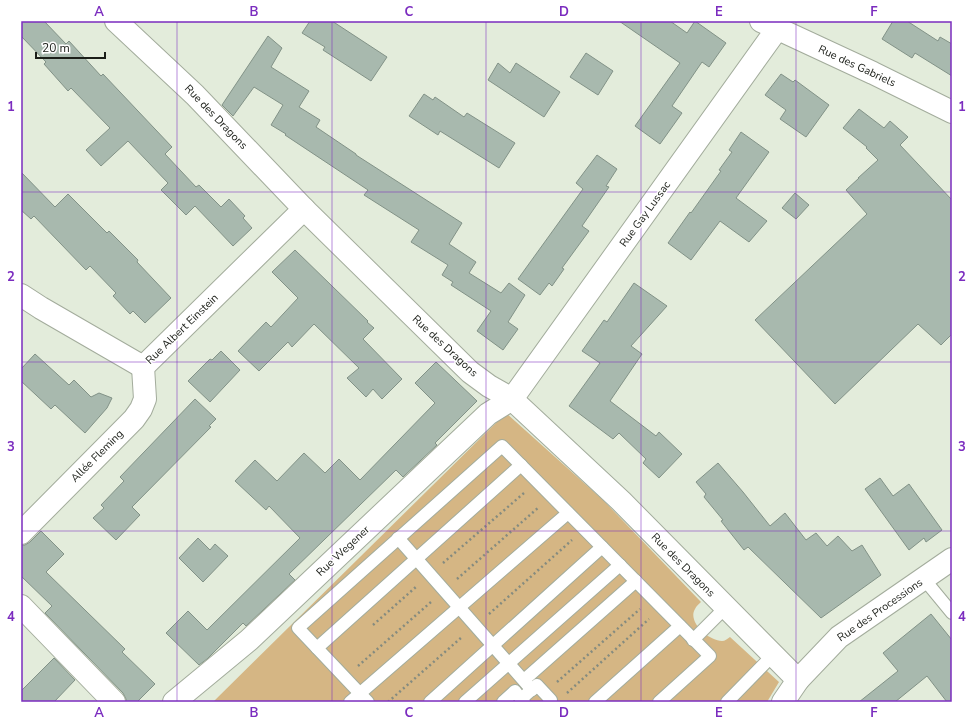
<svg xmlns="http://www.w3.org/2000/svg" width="973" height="723" viewBox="0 0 973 723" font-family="'Nunito Sans',sans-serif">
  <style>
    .green { fill: #d5b684 }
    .building { fill: #a8b9ae; stroke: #829287 }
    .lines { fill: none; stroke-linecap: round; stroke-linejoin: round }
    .service-casing { stroke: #a3ac9c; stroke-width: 14 }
    .minor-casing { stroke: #a3ac9c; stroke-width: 24 }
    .tertiary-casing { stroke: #a3ac9c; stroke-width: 24 }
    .path { stroke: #858b7f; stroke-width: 2.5; stroke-dasharray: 2 3; stroke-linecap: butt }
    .service { stroke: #fff; stroke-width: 12 }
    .minor { stroke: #fff; stroke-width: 22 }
    .tertiary { stroke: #fff; stroke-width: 22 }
    .grid { fill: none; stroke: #7b2cbf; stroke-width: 1; stroke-opacity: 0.55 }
    .labels { text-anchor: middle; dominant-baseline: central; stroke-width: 3; stroke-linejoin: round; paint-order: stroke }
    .street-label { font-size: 11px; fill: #1b1e18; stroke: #fff }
    .neatline { fill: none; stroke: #7b2cbf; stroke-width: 1.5 }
    .grid-label { font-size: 13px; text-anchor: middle; font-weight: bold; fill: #7b2cbf }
  </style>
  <rect width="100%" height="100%" fill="#e3ecdb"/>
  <path class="green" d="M506 413 603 500 701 602C699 604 696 606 695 609 687 622 709 641 722 641 725 641 727 639 730 637L779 682 767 702H213Z"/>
  <g class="building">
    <path d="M21 21H44L66 44 69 41 101 76 103 74 172 147 165 154 196 187 199 185 221 207 229 199 245 216 243 218 252 228 233 246 195 206 186 215 161 190 168 183 128 141 101 166 86 150 110 128 71 88 68 91 44 64 46 62 21 36Z"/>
    <path d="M310 21H332L387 57 371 81 323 50 325 47 302 33Z"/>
    <path d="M619 21H670L687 33 695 21 726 43 709 67 702 62 672 106 682 113 660 144 635 126 680 63Z"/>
    <path d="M893 21H907L938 41 940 37 952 44V76L915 53 912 58 882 39Z"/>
    <path d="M268 36 282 48 271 67 309 91 299 107 320 120 316 127 356 154V155L462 223 449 244 476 262 469 273 501 293 509 283 525 295 508 322 518 329 503 350 477 331 491 311 451 285 453 282 442 275 448 265 411 242 419 230 364 195 368 190 285 135 286 134 271 125 283 105 254 87 233 116 222 105Z"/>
    <path d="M586 53 613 71 598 95 570 77Z"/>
    <path d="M498 63 510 73 516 63 560 92 544 117 488 80Z"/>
    <path d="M781 74 793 82 795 80 829 105 806 137 780 119 786 110 765 95Z"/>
    <path d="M424 94 433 100 435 97 464 117 467 113 515 143 499 168 440 131 438 135 409 116Z"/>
    <path d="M859 109 884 128 890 121 908 137 900 145 952 200V334L941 345 918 324 835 404 755 320 867 214 846 190 859 178H858L878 160 866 148 867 147 843 128Z"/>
    <path d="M741 132 769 152 736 198 767 221 749 242 720 221 691 260 668 243 690 212 691 213 721 171 719 170 732 152 729 150Z"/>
    <path d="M597 155 617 169 606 186 609 187 582 226 589 231 562 268 564 269 552 286 549 283 540 295 518 279 583 189 576 183Z"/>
    <path d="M21 172 55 207 68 194 107 233 109 231 138 260 137 262 171 298 145 323 133 311 130 314 113 296 116 293 90 266 86 270 34 216 31 219 21 210Z"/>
    <path d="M795 193 809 205 796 219 782 208Z"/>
    <path d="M295 250 368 321 367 322 374 328 363 339 402 379 382 399 373 389 366 397 347 378 359 368 314 324 292 347 288 342 259 371 238 351 266 322 271 327 298 298 272 272Z"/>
    <path d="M634 283 667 306 631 346 642 354 610 401 656 436 659 432 682 454 659 478 643 463 646 459 619 433 613 439 569 406 600 363 582 351 604 320 607 322Z"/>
    <path d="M221 351 240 370 210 402 188 381 210 359 212 360Z"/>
    <path d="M35 354 69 385 74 380 91 397 99 393 112 398 107 408 85 433 55 405 51 409 21 381V369Z"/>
    <path d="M436 362 477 401 435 443 437 445 403 477 396 470 289 574 295 580 246 626 243 623 207 659 199 665 166 633 188 611 207 630 300 538 269 506 266 510 235 481 255 460 277 481 304 453 325 473 339 459 360 480 435 403 415 383Z"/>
    <path d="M195 399 216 419 209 426 211 427 132 507 140 515 116 540 93 518 104 508 101 505 124 481 120 477Z"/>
    <path d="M718 463 743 492 770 526 785 513 806 540 816 533 827 546 838 536 852 551 862 545 881 575 821 618 748 547 744 550 721 521 723 520 704 497 706 494 696 482Z"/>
    <path d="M880 478 893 496 909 484 942 530 926 542 924 538 909 550 865 489Z"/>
    <path d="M41 531 64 554 46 572 125 649 122 652 155 684 137 702H127L126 701V699L123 693 45 613 52 606 21 576V545H25L30 542Z"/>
    <path d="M198 538 210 550 215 544 228 556 203 582 179 558Z"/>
    <path d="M931 614 952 640V702H947L927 676 895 702H859L898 671 883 653Z"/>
    <path d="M54 658 75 680 54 702H21V691Z"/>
  </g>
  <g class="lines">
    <g class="service-casing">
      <g id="service">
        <path d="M398 538 532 690"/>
        <path d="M924 579 952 613"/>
        <path d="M693 640 726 607"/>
        <path d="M317 648 521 465"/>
        <path d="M524 680 636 581"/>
        <path d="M350 702 568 513"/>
        <path d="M368 702 298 628 502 446 710 656 659 702"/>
        <path d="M430 702 602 547"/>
        <path d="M465 702 620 565"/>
        <path d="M503 702 515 691 521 699"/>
        <path d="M524 702 521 699 537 685 551 700 549 702"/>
        <path d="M595 702 680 626"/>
        <path d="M727 702 773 655"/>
      </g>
    </g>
    <g class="minor-casing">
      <g id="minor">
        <path d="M116 21 195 95 304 209 470 372 489 386 512 399 517 404 621 501 798 680"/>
        <path d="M761 21 873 73 952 112"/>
        <path d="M21 295 41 308 143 367 304 209"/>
        <path d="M21 533 134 419 141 409 145 399 143 367"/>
        <path d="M21 606 114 702"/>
        <path d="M174 702 249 640 488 414 512 399 777 29"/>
      </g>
    </g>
    <g class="tertiary-casing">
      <path id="tertiary" d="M783 702 798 680 839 637 952 559"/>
    </g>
    <g class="path">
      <path d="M443 563 524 493"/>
      <path d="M457 579 539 507"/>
      <path d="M489 614 572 540"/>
      <path d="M373 625 417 586"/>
      <path d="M358 666 431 602"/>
      <path d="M557 682 640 609"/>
      <path d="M567 693 649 619"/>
      <path d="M388 702 462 637"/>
    </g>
    <use href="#service" class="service"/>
    <use href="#minor" class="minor"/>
    <use href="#tertiary" class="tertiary"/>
  </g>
  <path class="grid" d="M177 21V702M332 21V702M486 21V702M641 21V702M796 21V702M21 192H952M21 362H952M21 531H952"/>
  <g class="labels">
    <g class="street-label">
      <text transform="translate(857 66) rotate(25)">Rue des Gabriels</text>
      <text transform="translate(216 117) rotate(46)">Rue des Dragons</text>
      <text transform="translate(645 214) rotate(-54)">Rue Gay Lussac</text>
      <text transform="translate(182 329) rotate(-44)">Rue Albert Einstein</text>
      <text transform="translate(445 346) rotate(43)">Rue des Dragons</text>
      <text transform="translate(97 456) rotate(-45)">Allée Fleming</text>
      <text transform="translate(343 551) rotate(-43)">Rue Wegener</text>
      <text transform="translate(683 565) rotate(45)">Rue des Dragons</text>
      <text transform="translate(880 610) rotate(-35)">Rue des Processions</text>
    </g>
  </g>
  <rect width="973" height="723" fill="none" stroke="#ffffff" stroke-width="44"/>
  <path d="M36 52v6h69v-6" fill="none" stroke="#1b1e18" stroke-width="2"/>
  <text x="42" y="52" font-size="12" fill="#1b1e18" stroke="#ffffff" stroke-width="3" paint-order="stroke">20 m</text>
  <rect x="22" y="22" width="929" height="679" class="neatline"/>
  <g class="grid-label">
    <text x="99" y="16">A</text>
    <text x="254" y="16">B</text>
    <text x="409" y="16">C</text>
    <text x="564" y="16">D</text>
    <text x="719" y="16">E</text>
    <text x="874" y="16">F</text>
    <text x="11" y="111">1</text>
    <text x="962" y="111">1</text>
    <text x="11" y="281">2</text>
    <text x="962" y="281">2</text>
    <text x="11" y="451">3</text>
    <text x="962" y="451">3</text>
    <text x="11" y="621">4</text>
    <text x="962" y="621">4</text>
    <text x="99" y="717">A</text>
    <text x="254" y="717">B</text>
    <text x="409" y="717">C</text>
    <text x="564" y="717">D</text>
    <text x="719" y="717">E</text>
    <text x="874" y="717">F</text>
  </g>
</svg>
